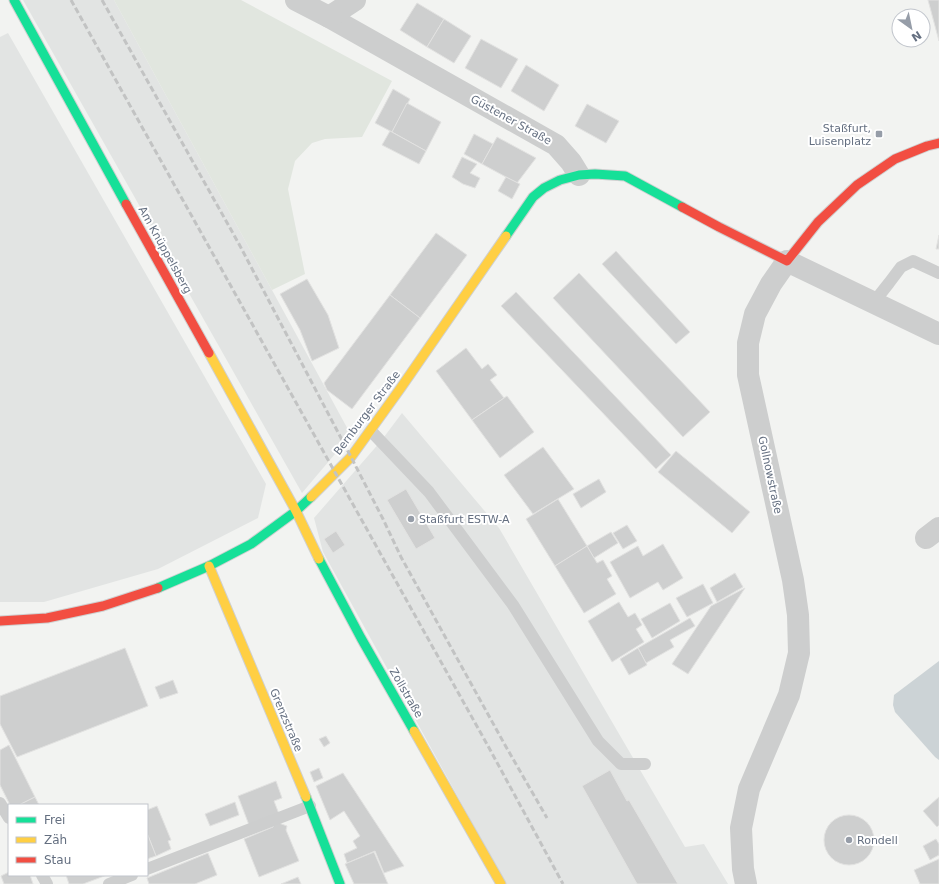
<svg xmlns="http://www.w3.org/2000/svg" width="939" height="884" viewBox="0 0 939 884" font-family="'DejaVu Sans',sans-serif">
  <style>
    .built { fill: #e2e4e3 }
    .green { fill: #e1e6df }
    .water { fill: #ccd3d6 }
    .building { fill: #cecfcf; stroke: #e2e2e1 }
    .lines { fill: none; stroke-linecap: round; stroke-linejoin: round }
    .fast-casing { stroke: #cfd0d0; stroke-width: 11 }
    .slow-casing { stroke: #cfd0d0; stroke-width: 11 }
    .jam-casing { stroke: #cfd0d0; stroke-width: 11 }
    .lane { stroke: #cdcece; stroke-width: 12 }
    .street { stroke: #cdcece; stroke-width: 22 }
    .fast { stroke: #16e098; stroke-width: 9 }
    .slow { stroke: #ffcf43; stroke-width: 9 }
    .jam { stroke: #f24e42; stroke-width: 9 }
    .rail { stroke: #c2c3c3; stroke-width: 3; stroke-dasharray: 6 3; stroke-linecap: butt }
    .poi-dot { fill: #969da8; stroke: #fff; stroke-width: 1.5 }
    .labels { text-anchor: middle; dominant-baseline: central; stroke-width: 4; stroke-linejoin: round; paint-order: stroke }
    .street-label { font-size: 11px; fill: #646f80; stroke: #fff }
    .poi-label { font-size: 11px; fill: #646f80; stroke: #fff; text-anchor: start }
  </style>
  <rect width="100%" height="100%" fill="#f2f3f1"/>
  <g class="built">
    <path d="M23 0H114L351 435 302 493Z"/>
    <path d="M8 33 266 484 258 518 158 569 44 602H0V37Z"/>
    <path d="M402 413 499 528 685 847 704 844 728 884H506L323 552 314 518 381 441Z"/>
  </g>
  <path class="green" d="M114 0H241L392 81 362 137 325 139 312 143 295 161 288 189 305 274 272 290Z"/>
  <path class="water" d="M939 661V760L935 757 895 712 893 705 894 695Z"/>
  <g class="building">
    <path d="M928 0H939V41Z"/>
    <path d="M417 3 444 19 427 47 400 30Z"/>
    <path d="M444 19 471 36 454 63 427 47Z"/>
    <path d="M481 39 518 59 501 88 465 68Z"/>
    <path d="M526 65 559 85 544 111 511 91Z"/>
    <path d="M393 89 410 99 392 132 375 123Z"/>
    <path d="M407 103 441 122 426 151 392 132Z"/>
    <path d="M587 104 619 121 606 143 575 126Z"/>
    <path d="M390 131 426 151 419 164 382 145Z"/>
    <path d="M474 134 493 144 482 164 464 154Z"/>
    <path d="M497 137 536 158 517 183 482 164Z"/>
    <path d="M462 157 477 164 470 173 480 178 475 188 463 184 452 177Z"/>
    <path d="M506 177 520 184 512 199 498 191Z"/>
    <path d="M436 233 467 255 420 318 390 295Z"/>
    <path d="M939 235V249H936Z"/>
    <path d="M616 251 690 332 676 344 602 264Z"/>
    <path d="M579 273 710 412 683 437 553 298Z"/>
    <path d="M307 279 328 315 339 348 312 361 300 330 280 294Z"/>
    <path d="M516 292 671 455 656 469 501 306Z"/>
    <path d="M390 295 420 318 352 409 327 390 324 383Z"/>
    <path d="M466 348 482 369 488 364 497 375 490 380 504 398 472 420 436 371Z"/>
    <path d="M507 396 534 432 500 458 472 420Z"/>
    <path d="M543 447 574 489 533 514 504 475Z"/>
    <path d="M676 451 750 512 732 533 658 472Z"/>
    <path d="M599 479 606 492 581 508 573 494Z"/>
    <path d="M406 489 435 538 416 549 387 500Z"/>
    <path d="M558 499 587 546 555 566 526 519Z"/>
    <path d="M627 525 637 541 623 549 613 533Z"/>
    <path d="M336 531 345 545 333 553 324 539Z"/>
    <path d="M611 532 618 543 594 558 587 546Z"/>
    <path d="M663 544 683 578 663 590 658 582 630 598 610 562 638 546 643 556Z"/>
    <path d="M587 546 597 563 603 560 612 576 607 579 616 594 584 613 555 566Z"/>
    <path d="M735 573 743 587 717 602 710 588Z"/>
    <path d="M703 584 713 603 687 617 676 598Z"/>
    <path d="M745 588 688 674 672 664 711 606Z"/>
    <path d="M619 602 628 617 635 613 642 625 636 629 644 642 612 662 588 621Z"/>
    <path d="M670 603 680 621 652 638 641 619Z"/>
    <path d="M690 618 695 626 670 640 674 647 646 663 638 648Z"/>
    <path d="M125 648 148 706 17 757 0 724V696Z"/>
    <path d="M638 648 647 665 629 675 620 659Z"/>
    <path d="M173 680 178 693 160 699 155 687Z"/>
    <path d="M326 736 330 743 324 747 319 739Z"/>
    <path d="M9 745 35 797 19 805H10L0 785V750Z"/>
    <path d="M319 768 323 778 314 782 310 772Z"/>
    <path d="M610 770 627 801 629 800 678 884H637L582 786Z"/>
    <path d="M343 773 404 866 384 873 375 851 347 863 344 854 357 848 353 841 360 836 344 811 330 820 316 786Z"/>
    <path d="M276 781 282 798 274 801 279 814 249 825 238 796Z"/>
    <path d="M35 797 39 805H19Z"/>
    <path d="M939 797V825L937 827 923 811Z"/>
    <path d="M235 802 239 815 210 826 205 814Z"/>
    <path d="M157 806 171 840 168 841 171 849 156 856 147 833V810Z"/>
    <circle cx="849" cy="840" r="25"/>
    <path d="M276 822 287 826 286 830 299 861 259 877 244 839 273 827Z"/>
    <path d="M147 833 156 856 147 859Z"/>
    <path d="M936 839 939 844V855L930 860 923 846Z"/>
    <path d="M374 852 388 884H354L345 864Z"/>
    <path d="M208 853 217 875 195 884H149L147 878Z"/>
    <path d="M939 859V884H920L914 870Z"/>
    <path d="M9 872V875H30L33 884H4L1 876Z"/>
    <path d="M66 875H107L83 884H69Z"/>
    <path d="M298 877 301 884H281Z"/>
  </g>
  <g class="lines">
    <g class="fast-casing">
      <g id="fast">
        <path d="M14 0 126 204"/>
        <path d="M506 236 533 197 544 188 560 180 579 175 595 174 625 176 682 207"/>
        <path d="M319 559 361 638 414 731"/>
        <path d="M158 588 209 566 251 544 296 511 311 497"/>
        <path d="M306 797 340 884"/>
      </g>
    </g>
    <g class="slow-casing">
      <g id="slow">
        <path d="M209 353 296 511 319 559"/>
        <path d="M311 497 351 457 400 389 506 236"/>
        <path d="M209 566 306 797"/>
        <path d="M414 731 501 884"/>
      </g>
    </g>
    <g class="jam-casing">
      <g id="jam">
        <path d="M126 204 209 353"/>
        <path d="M682 207 719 227 787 261 818 222 857 185 895 159 927 146 939 143"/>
        <path d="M0 621 47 618 103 606 158 588"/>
      </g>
    </g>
    <g class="lane">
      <path d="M874 302 889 283 901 267 913 261 939 273"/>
      <path d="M371 431 429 492 513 605 598 741 621 764H645"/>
      <path d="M0 803 9 818"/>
      <path d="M147 869 310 806"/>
      <path d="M42 875 47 884"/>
      <path d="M109 884 132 875"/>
    </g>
    <g class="street">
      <path d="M296 0 329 17 556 145 571 162 579 175"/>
      <path d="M329 17 355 0"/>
      <path d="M926 538 939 528"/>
      <path d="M746 884 743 869 741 828 749 789 789 695 799 653 798 615 793 580 748 375V343L755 314 771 284 787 261 939 334"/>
    </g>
    <use href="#fast" class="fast"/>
    <use href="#slow" class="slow"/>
    <use href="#jam" class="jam"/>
    <g class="rail">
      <path d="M71 0 488 746 563 884"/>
      <path d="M102 0 239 244 351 457 383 519 401 557 505 745 547 818"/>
    </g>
  </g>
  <g class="poi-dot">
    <rect x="875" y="130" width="8" height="8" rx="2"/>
    <circle cx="411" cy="519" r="4"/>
    <circle cx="849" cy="840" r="4"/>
  </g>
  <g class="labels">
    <g class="street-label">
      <text transform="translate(511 120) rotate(29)">Güstener Straße</text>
      <text transform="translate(165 250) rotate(61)">Am Knüppelsberg</text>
      <text transform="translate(367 413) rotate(-53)">Bernburger Straße</text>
      <text transform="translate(770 475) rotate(78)">Gollnowstraße</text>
      <text transform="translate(406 693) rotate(60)">Zollstraße</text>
      <text transform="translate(286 720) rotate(67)">Grenzstraße</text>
    </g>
    <g class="poi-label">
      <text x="871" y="128" text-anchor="end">Staßfurt,<tspan x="871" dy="13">Luisenplatz</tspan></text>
      <text x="419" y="519">Staßfurt ESTW-A</text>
      <text x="857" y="840">Rondell</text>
    </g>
  </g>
  <rect x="8" y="804" width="140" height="72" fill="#ffffff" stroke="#c1c5cc"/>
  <rect x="16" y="817" width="20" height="6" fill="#16e098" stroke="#c1c5cc"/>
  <text x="44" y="824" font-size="12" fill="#646f80">Frei</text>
  <rect x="16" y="837" width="20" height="6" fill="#ffcf43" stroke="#c1c5cc"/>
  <text x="44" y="844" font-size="12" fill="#646f80">Zäh</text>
  <rect x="16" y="857" width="20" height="6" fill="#f24e42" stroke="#c1c5cc"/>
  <text x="44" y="864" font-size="12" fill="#646f80">Stau</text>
  <g transform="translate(911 28) rotate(147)"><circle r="19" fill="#ffffff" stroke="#c1c5cc"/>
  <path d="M0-3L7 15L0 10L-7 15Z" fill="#969da8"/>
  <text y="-6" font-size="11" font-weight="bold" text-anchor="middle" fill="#646f80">N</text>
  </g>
</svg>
